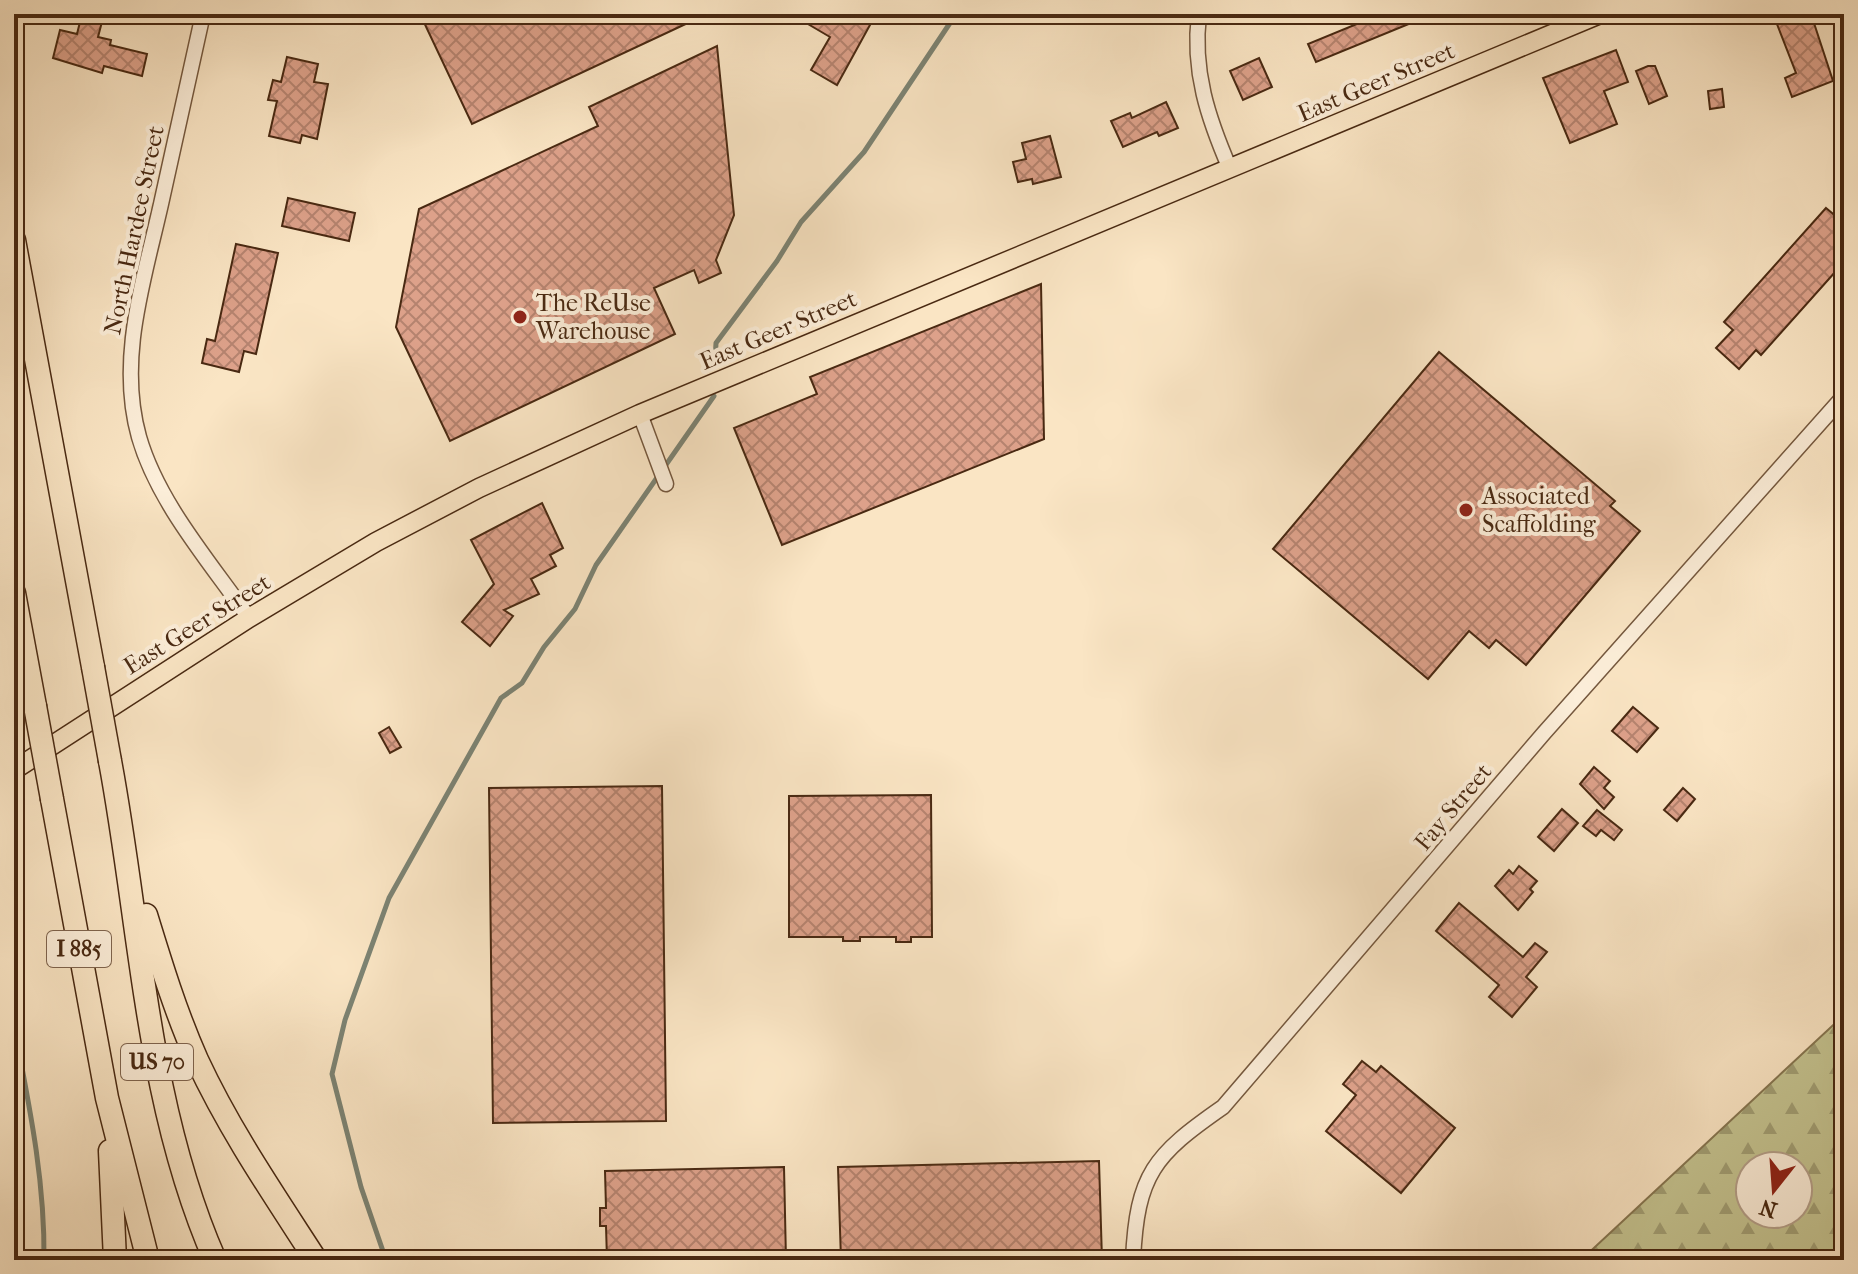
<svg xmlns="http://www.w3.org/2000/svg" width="1858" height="1274" viewBox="0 0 1858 1274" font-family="'IM FELL French Canon',serif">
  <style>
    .forest { fill: url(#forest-firs); stroke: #867651; stroke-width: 2; fill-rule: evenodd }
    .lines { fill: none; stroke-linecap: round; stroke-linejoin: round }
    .stream { stroke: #7c8373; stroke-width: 5 }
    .building { fill: url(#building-cross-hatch); stroke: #492912; stroke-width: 2 }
    .minor-casing { stroke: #75583e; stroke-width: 17 }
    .major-casing { stroke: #492912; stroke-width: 21 }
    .highway-casing { stroke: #492912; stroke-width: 25 }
    .minor { stroke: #fceed9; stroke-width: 14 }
    .major { stroke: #fae5c4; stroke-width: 18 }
    .highway { stroke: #fae5c4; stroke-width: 22 }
    .highway-bridge-casing { stroke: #492912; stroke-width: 25; stroke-linecap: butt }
    .highway-bridge { stroke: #fae5c4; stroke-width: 22 }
    .poi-dot { fill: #8f2418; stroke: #fceed9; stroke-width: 3 }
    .labels { text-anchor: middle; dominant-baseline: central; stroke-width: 8; stroke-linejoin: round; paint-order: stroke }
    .shield { fill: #fceed9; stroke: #7f644e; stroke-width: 2 }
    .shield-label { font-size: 22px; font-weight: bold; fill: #492912 }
    .street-label { font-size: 24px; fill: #492912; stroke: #fceed9 }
    .poi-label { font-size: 24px; fill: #492912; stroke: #fceed9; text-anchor: start }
  </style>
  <defs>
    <pattern id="forest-firs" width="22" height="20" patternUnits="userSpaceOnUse" patternTransform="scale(2)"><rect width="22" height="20" fill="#c4c390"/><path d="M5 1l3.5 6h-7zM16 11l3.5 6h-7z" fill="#a19e74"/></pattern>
    <pattern id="building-cross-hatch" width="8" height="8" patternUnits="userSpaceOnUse" patternTransform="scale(2)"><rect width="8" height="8" fill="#dda18a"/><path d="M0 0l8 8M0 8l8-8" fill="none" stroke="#b5836f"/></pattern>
  </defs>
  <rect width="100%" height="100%" fill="#fae5c4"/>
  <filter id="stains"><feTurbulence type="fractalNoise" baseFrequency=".0025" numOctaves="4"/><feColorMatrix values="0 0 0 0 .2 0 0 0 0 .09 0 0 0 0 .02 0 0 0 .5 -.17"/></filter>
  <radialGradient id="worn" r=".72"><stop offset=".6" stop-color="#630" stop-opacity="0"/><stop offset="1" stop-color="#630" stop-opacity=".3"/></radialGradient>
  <path class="forest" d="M1844 1015V1260H1581ZM1750 1166H1798V1214H1750Z"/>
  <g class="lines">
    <g class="stream">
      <path d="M715 362 716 343 777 261 801 222 864 152 956 14"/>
      <path d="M14 1026C29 1104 45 1180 44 1260"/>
      <path d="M386 1260 361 1187 332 1074 345 1020 389 898 501 698 522 683 544 647 575 609 596 565 714 396"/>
    </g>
  </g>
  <g class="building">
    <path d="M82 14H104L98 37 111 40 110 45 147 54 142 76 104 66 102 73 53 58 60 30 77 34Z"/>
    <path d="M420 14H707L472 124Z"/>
    <path d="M791 14H876L837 85 811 70 830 37Z"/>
    <path d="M1381 14H1433L1316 62 1308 44Z"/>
    <path d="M1786 14H1811L1833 81 1792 97 1785 78 1796 73 1775 19Z"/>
    <path d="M717 46 734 215 716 260 721 273 699 283 694 270 654 288 675 334 450 441 396 327 419 209 598 126 589 107Z"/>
    <path d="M1616 50 1628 82 1604 91 1617 124 1570 143 1543 78Z"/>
    <path d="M287 57 318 64 314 82 328 84 317 139 302 135 300 143 269 136 277 101 268 100 273 80 281 82Z"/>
    <path d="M1259 58 1272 87 1243 100 1230 71Z"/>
    <path d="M1648 66H1655L1667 96 1649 104 1636 71Z"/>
    <path d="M1722 89 1724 107 1710 109 1708 91Z"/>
    <path d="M1166 102 1178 128 1159 136 1157 132 1123 147 1111 121 1130 113 1132 118Z"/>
    <path d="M1050 136 1061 177 1033 184 1032 179 1018 182 1013 162 1026 159 1022 143Z"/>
    <path d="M288 198 355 213 349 241 282 226Z"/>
    <path d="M1826 208 1844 223V262L1761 355 1756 350 1739 369 1716 348 1733 330 1724 322Z"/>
    <path d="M236 244 278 253 256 354 244 351 239 372 202 363 207 339 215 341Z"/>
    <path d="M1041 284 1044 439 782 545 734 428 817 394 810 377Z"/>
    <path d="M1439 352 1615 501 1610 506 1640 531 1526 665 1496 640 1489 648 1469 631 1428 679 1273 549Z"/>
    <path d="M542 503 563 548 550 555 556 566 531 579 539 594 504 610 513 616 490 646 462 622 494 584 471 540Z"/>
    <path d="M1633 707 1658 728 1637 752 1612 731Z"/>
    <path d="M389 727 401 747 390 753 379 733Z"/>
    <path d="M1594 767 1610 781 1604 788 1614 797 1604 809 1580 784Z"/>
    <path d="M662 786 666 1121 493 1123 489 788Z"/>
    <path d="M1683 788 1695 799 1677 821 1664 810Z"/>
    <path d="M931 795 932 937H911V942H896V937H860V941H843V937H789V796Z"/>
    <path d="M1562 809 1578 823 1554 851 1538 837Z"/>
    <path d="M1597 810 1622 830 1614 840 1601 830 1596 836 1583 826Z"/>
    <path d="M1519 866 1537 881 1530 889 1533 892 1518 910 1495 886 1509 870 1513 874Z"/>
    <path d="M1459 903 1523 957 1535 943 1547 952 1526 977 1537 987 1512 1017 1489 997 1499 985 1436 931Z"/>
    <path d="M1362 1061 1376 1072 1381 1066 1455 1128 1401 1193 1326 1131 1356 1095 1343 1084Z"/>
    <path d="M1099 1161 1102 1260H841L838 1167Z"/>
    <path d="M784 1167 786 1260H607L606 1226H600V1208H606L605 1171Z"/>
  </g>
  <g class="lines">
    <g class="minor-casing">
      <g id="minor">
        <path d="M203 14C189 77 175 141 161 204 144 280 117 359 139 437 158 503 210 562 249 618"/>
        <path d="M1199 14C1192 71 1208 118 1230 169"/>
        <path d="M640 414 666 484"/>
        <path d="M1133 1260C1137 1174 1154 1155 1223 1107L1544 733 1844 396"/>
      </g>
    </g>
    <g class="major-casing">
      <path id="major" d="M14 770 249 618 376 542 479 488 640 414 1600 14"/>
    </g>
    <g class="highway-casing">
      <g id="highway">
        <path d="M14 240 93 667"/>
        <path d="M14 593 35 706"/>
        <path d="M110 761C141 927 146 1103 215 1260"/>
        <path d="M52 799 107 1098 148 1260"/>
        <path d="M146 915C161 964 176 1013 197 1060 230 1131 274 1195 316 1260"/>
        <path d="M110 1151 115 1260"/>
      </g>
    </g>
    <use href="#minor" class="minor"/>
    <use href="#major" class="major"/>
    <use href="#highway" class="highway"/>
    <g class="highway-bridge-casing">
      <g id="highway-bridge">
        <path d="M93 667 110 761"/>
        <path d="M35 706 52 799"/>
      </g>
    </g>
    <use href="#highway-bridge" class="highway-bridge"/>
  </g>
  <g class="poi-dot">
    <circle cx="520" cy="317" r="8"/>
    <circle cx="1466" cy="510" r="8"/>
  </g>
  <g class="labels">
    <g class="shield">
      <rect x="47" y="931" width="64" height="36" rx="6"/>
      <rect x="121" y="1044" width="72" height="36" rx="6"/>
    </g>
    <g class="shield-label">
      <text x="79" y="949">I 885</text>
      <text x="157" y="1062">US 70</text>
    </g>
    <g class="street-label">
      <text transform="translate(1376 82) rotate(-23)">East Geer Street</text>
      <text transform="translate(134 230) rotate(-78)">North Hardee Street</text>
      <text transform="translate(778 330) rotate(-23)">East Geer Street</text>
      <text transform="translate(197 624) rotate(-32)">East Geer Street</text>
      <text transform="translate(1453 807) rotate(-50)">Fay Street</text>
    </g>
    <g class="poi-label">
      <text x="536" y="303">The ReUse<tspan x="536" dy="28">Warehouse</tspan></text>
      <text x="1482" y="496">Associated<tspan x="1482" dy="28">Scaffolding</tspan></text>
    </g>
  </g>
  <rect width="1858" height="1274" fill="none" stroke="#fae5c4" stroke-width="48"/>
  <rect x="16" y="16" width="1826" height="1242" fill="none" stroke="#492912" stroke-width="4"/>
  <rect x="24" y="24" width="1810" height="1226" fill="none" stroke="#492912" stroke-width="2"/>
  <g transform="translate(1774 1190) rotate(197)"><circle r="38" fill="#fceed9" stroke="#b49f89" stroke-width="2"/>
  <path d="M0-6L14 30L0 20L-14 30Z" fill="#8f2418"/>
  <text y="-12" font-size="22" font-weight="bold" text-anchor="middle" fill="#492912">N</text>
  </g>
  <rect width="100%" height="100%" filter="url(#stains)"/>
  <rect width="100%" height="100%" fill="url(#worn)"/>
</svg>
